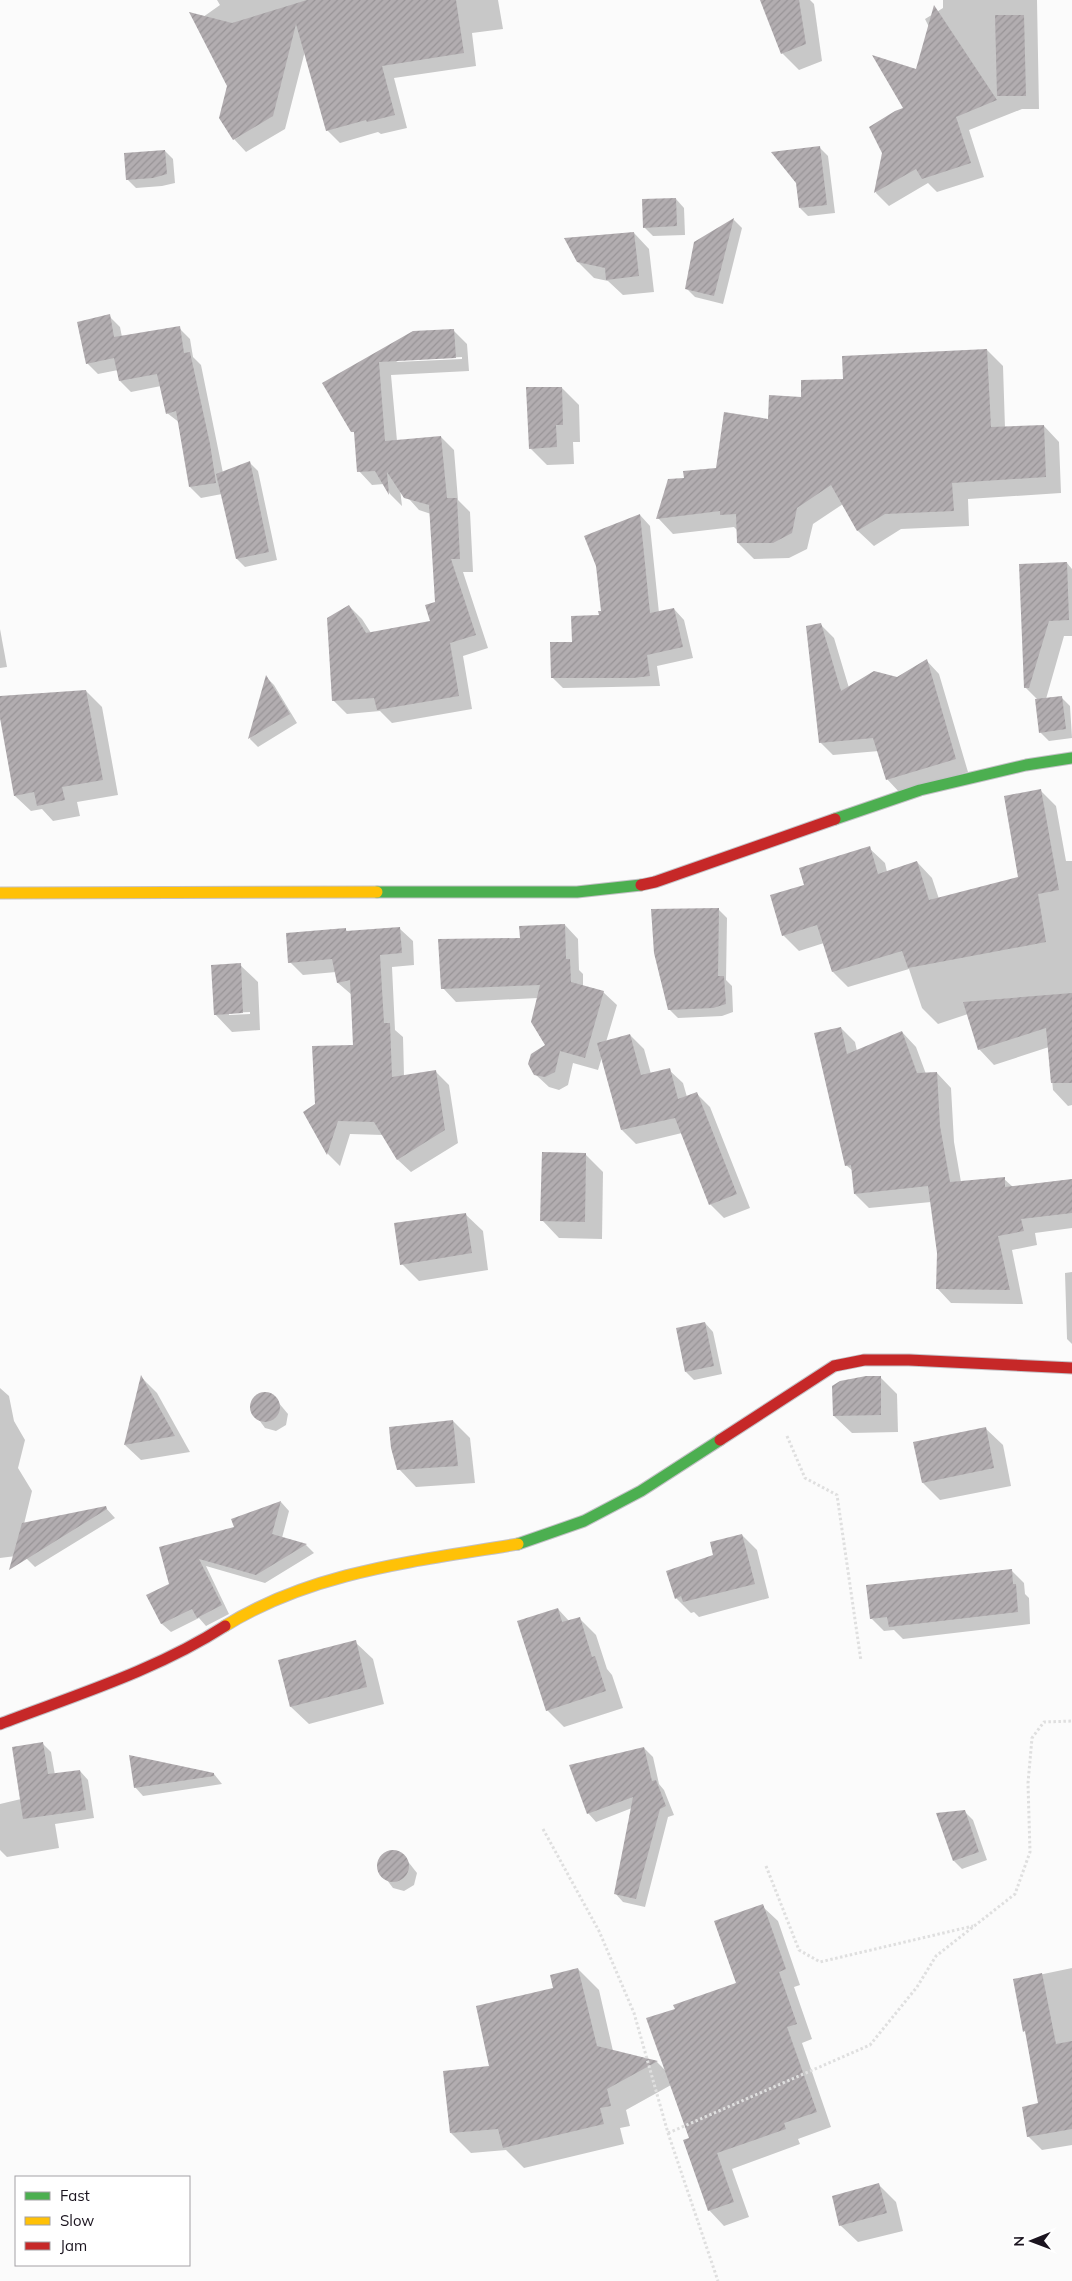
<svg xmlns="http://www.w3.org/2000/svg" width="1072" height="2281" viewBox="0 0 1072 2281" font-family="Mulish,sans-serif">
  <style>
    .shadow { fill: #0003; fill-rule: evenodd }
    .building { fill: url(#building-hatch) }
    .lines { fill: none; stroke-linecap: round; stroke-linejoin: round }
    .fast-casing { stroke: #c3c1c6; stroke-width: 13 }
    .slow-casing { stroke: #c3c1c6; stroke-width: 13 }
    .jam-casing { stroke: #c3c1c6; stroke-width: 13 }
    .path { stroke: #dfdfdf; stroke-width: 3; stroke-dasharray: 2.5 2.5; stroke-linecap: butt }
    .fast { stroke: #4caf50; stroke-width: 11 }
    .slow { stroke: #ffc107; stroke-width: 11 }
    .jam { stroke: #c62828; stroke-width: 11 }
  </style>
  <defs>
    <pattern id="building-hatch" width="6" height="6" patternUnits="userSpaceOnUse" patternTransform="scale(1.25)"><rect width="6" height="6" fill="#b2adb0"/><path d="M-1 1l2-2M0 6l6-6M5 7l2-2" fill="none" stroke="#989497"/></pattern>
  </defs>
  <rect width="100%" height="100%" fill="#fbfbfb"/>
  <g class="shadow">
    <path d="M217 0H498L503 29 472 33 476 66 394 78 407 128 381 134 378 132 340 143 327 130 305 51 285 129 246 152 234 139 229 86 196 22 220 5Z"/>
    <path d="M762 0H810L814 4 822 61 799 70 782 53Z"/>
    <path d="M943 0H1037L1039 109H1022L969 130 984 177 937 192 928 183 889 206 876 193 884 153 905 108 929 27 925 19 943 8Z"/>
    <path d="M819 147 828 156 835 213 808 216 800 208Z"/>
    <path d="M165 151 173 159 175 183 162 186 136 188 128 180Z"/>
    <path d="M676 199 684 208 685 235 653 236 644 227Z"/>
    <path d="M734 220 742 228 723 304 695 297 686 288 695 243Z"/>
    <path d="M634 233 649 249 654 292 623 295 608 281 594 278 578 262Z"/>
    <path d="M109 316 120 327 122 337 179 328 190 339 193 357 201 365 223 473 250 463 258 471 277 560 245 567 237 559 222 494 201 498 190 487 180 423 167 413 161 386 131 392 120 381 118 370 98 374 87 363Z"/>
    <path d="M454 331 467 344 469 371 391 375 397 441 441 437 454 450 458 500 470 512 473 572H463L488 648 463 656 472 709 392 723 380 711 347 714 333 700 349 606 362 619 371 633 432 622 436 603 431 514 419 510 400 489 402 506 390 494 384 484 372 485 359 471 355 434 323 383ZM462 357V359L396 362 399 360Z"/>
    <path d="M987 350 1003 366 1005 428 1044 426 1059 442 1061 493 968 499 969 526 901 529 874 546 858 531 843 504 813 524 807 549 789 558 754 559 738 543V531L734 527 673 534 658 518 685 479 717 469 769 420 802 398 844 380Z"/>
    <path d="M562 388 579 405 580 442H573L574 464 547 465 530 448Z"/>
    <path d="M640 515 650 526 659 613 674 609 684 620 693 658 657 666 660 686 563 688 552 677 574 643 602 612Z"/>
    <path d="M1067 563 1072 569V636H1064L1046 699 1061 697 1070 706 1072 738 1049 741 1040 732 1038 700 1025 687Z"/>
    <path d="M821 625 834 638 849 688 897 678 926 660 939 674 968 772 900 793 887 779 879 751 833 755 820 742Z"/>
    <path d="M0 629 7 667 0 668Z"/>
    <path d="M266 677 274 685 297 723 258 747 250 739Z"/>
    <path d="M86 691 102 707 118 795 77 802 80 816 53 821 42 809 31 811 15 796 0 711V697Z"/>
    <path d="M1041 791 1056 806 1066 861H1072V1105L1068 1106 1053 1090 1049 1047 994 1065 979 1049 968 1014 938 1024 922 1008 909 969 848 987 833 972 824 943 799 951 783 935 806 886 869 848 885 863 887 872 917 862 932 878 939 899 1018 878Z"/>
    <path d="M719 910 727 918 726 980 732 986 733 1012 722 1016 678 1018 669 1009Z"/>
    <path d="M565 925 578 939 579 970 583 974V986L603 992 617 1005 606 1042 630 1035 644 1049 651 1074 669 1070 683 1083 687 1097 696 1093 710 1107 750 1208 724 1218 710 1204 682 1133 636 1144 622 1130 602 1057 598 1070 573 1063 568 1085 559 1090 549 1087 535 1074 547 1045 538 998 456 1002 443 988 521 939Z"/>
    <path d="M345 929 348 932 400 929 413 941 414 965 392 967 395 1030 403 1037 404 1076 436 1072 449 1085 458 1143 411 1172 398 1160 383 1135 350 1134 340 1166 328 1154 305 1112 317 1104 354 1046 352 995 338 983 336 972 303 975 290 962Z"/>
    <path d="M240 965 258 982 260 1030 232 1032 215 1014ZM250 1012V1014L229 1015V1013Z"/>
    <path d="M841 1028 855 1042 857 1051 902 1032 916 1047 926 1074 937 1073 951 1088 954 1142 961 1182 1004 1179 1013 1187 1072 1180V1228L1035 1233 1037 1245 1012 1250 1023 1304 951 1303 937 1288 938 1252 931 1202 869 1208 855 1194 853 1171 846 1165Z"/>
    <path d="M586 1155 603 1172 602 1239 559 1238 542 1220Z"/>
    <path d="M465 1214 483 1231 488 1270 419 1281 402 1264Z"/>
    <path d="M1072 1272V1344L1067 1339 1065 1273Z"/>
    <path d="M705 1323 713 1332 722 1374 694 1380 686 1372Z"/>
    <path d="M880 1377 897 1394 898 1432 852 1433 834 1416Z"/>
    <path d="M142 1378 157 1393 190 1452 141 1460 125 1445Z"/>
    <path d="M0 1388 9 1396 14 1421 25 1440 18 1468 32 1491 24 1524 105 1507 115 1518 35 1567 27 1559 16 1556 0 1558Z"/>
    <path d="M263 1393 273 1396 288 1414 286 1425 276 1431 265 1428 251 1409 254 1398Z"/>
    <path d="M453 1421 470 1438 475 1483 416 1487 399 1469Z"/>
    <path d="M985 1428 1003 1445 1011 1486 940 1500 923 1483 915 1443Z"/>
    <path d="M281 1502 289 1511 282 1538 306 1545 314 1553 265 1583 206 1566 229 1614 206 1626 199 1618 171 1632 162 1624 148 1596 171 1585 160 1548 236 1528Z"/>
    <path d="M742 1535 757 1550 769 1598 699 1617 694 1612 691 1613 676 1598Z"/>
    <path d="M1011 1570 1024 1583 1025 1594 1029 1598 1030 1624 903 1639 894 1630 884 1631 872 1619Z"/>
    <path d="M558 1609 569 1621 579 1618 596 1635 607 1669 612 1675 623 1708 564 1727 547 1710Z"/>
    <path d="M355 1642 373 1659 384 1704 309 1724 291 1707 280 1661Z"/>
    <path d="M43 1744 51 1752 55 1775 80 1771 88 1780 94 1818 55 1824 59 1848 7 1857 0 1850V1804L21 1799Z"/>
    <path d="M644 1748 653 1757 659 1784 664 1790 674 1815 668 1817 645 1907 623 1902 615 1893 632 1808 596 1822 588 1813Z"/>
    <path d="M214 1774 222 1784 143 1796 135 1787Z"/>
    <path d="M964 1811 973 1820 987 1860 962 1869 954 1861Z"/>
    <path d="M390 1851 402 1854 417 1873 414 1885 404 1891 393 1888 378 1868 380 1857Z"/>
    <path d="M762 1906 778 1921 800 1985 794 1987 812 2039 802 2043 831 2127 798 2139 800 2144 732 2169 749 2217 724 2226 709 2210 691 2139 671 2085 626 2110 630 2126 620 2128 624 2144 524 2168 506 2150 471 2153 451 2133 491 2067 554 1989 578 1969 599 1990 613 2051 657 2062 666 2071 676 2009 737 1983Z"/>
    <path d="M1072 1968V2145L1042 2150 1028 2136 1040 2104 1015 1980Z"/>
    <path d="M879 2185 896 2202 903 2231 858 2242 840 2225Z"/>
  </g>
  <g class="building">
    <path d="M307 0H456L464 53 382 66 395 115 367 122 366 120 326 131 296 24 273 116 233 140 219 118 227 86 189 12 232 23Z"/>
    <path d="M760 0H799L806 44 781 54Z"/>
    <path d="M934 5 997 100 956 117 971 163 922 179 916 169 874 193 882 153 869 127 895 111 903 108 872 55 916 69Z"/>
    <path d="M995 15H1024L1026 96H997Z"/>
    <path d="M820 146 827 205 799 208 796 183 771 152Z"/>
    <path d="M165 150 167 174 153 178 126 180 124 153Z"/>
    <path d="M676 198 677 226 643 228 642 199Z"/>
    <path d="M734 218 714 296 685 289 694 242Z"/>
    <path d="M634 232 639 276 606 280 605 268 577 262 564 238Z"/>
    <path d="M110 314 114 337 180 326 184 353 190 352 210 444 216 483 189 487 176 411 166 414 157 374 119 381 114 358 86 364 77 322Z"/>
    <path d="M454 329 456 358 379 362 385 441 441 436 447 498H457L460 559H451L476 635 450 643 459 696 377 710 374 698 332 701 327 618 349 605 366 633 430 621 425 605 435 602 429 505 404 498 387 472 389 495 375 471 357 472 354 432H351L322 383 413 331Z"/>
    <path d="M987 349 991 427 1044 425 1046 477 952 483 954 511 885 514 857 531 831 485 797 508 792 533 773 543H737L736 514 720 515V511L656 519 668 479 684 478 683 471 716 468 724 412 768 419 769 395 801 397V380L843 379 842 356Z"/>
    <path d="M526 387H562L563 425H556L557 447 529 449Z"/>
    <path d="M250 461 269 552 236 559 216 474Z"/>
    <path d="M640 514 650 613 674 608 683 647 647 655 650 676 633 678H551L550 642H572L571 616 599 615 598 611H601L596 566 584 536Z"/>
    <path d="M1067 562 1069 620 1049 621 1029 688H1024L1019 564Z"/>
    <path d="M821 623 841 691 874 671 897 677 927 659 956 759 886 780 873 738 819 743 806 626Z"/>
    <path d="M266 675 290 714 248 739Z"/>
    <path d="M86 690 103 780 62 787 65 800 37 806 34 792 14 796 0 718V696Z"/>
    <path d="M1062 696 1066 729 1039 733 1035 699Z"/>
    <path d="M1041 789 1059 890 1038 894 1046 942 908 968 902 951 832 972 817 925 782 936 770 895 804 885 799 868 870 846 878 874 917 861 929 900 1018 877 1004 796Z"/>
    <path d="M719 908 718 976H724L726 1004 713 1008 668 1010 654 953 651 909Z"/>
    <path d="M565 924 566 959H570L571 982 604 991 585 1058 560 1051 555 1072 545 1077 534 1075 528 1064 531 1054 545 1045 531 1022 540 985 441 989 438 939 520 938 519 926Z"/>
    <path d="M400 927 402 953 380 955 384 1023H390L392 1077 436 1070 445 1130 397 1160 374 1122 338 1121 327 1155 303 1112 315 1104 312 1046 353 1045 350 980 337 983 332 959 288 963 286 933 346 928V931Z"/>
    <path d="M241 963 243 1013 214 1015 211 965Z"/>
    <path d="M1072 993V1083H1051L1046 1028 978 1050 963 1002Z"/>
    <path d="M841 1027 847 1054 902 1031 917 1073 937 1072 940 1126 950 1182 1005 1177V1187L1072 1179V1213L1021 1219 1024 1231 998 1236 1010 1290 936 1289 937 1253 928 1186 854 1194 851 1165 845 1166 814 1033Z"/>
    <path d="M630 1034 641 1075 670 1068 678 1099 697 1092 737 1194 709 1205 675 1118 621 1130 597 1043Z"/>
    <path d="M542 1152 586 1153 585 1222 540 1221Z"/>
    <path d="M466 1213 472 1253 400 1265 394 1223Z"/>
    <path d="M705 1322 714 1366 685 1372 676 1328Z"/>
    <path d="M141 1375 175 1436 124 1445Z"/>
    <path d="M866 1376H881V1415L833 1416 832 1386 840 1381Z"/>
    <circle cx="265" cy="1407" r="15"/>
    <path d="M453 1420 458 1466 397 1470 391 1448 389 1427Z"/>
    <path d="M986 1427 994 1468 922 1483 913 1442Z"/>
    <path d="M281 1501 272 1534 307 1544 256 1575 199 1559 222 1605 197 1618 192 1609 161 1624 146 1595 169 1584 159 1547 234 1527 231 1519Z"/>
    <path d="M106 1506 107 1509 9 1570 22 1523Z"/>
    <path d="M742 1534 755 1584 683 1602 681 1596 675 1599 666 1571 713 1555 710 1542Z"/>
    <path d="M1012 1569 1013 1584H1016L1018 1612 889 1627 887 1617 870 1619 866 1585Z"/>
    <path d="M558 1608 562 1622 580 1617 592 1657 595 1656 606 1691 546 1711 517 1621Z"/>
    <path d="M356 1640 367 1687 290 1707 278 1660Z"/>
    <path d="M43 1742 48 1774 80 1770 86 1810 23 1819 12 1747Z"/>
    <path d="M644 1747 652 1781 656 1780 666 1806 660 1809 636 1899 614 1894 633 1797 587 1814 569 1765Z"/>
    <path d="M129 1755 214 1773V1776L134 1788Z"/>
    <path d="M965 1810 979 1852 953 1861 936 1813Z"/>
    <circle cx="393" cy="1866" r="16"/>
    <path d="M763 1904 786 1969 779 1972 797 2024 787 2027 817 2112 784 2123 786 2129 717 2153 734 2202 708 2211 683 2140 689 2138 646 2018 675 2009 673 2005 736 1983 714 1921Z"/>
    <path d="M578 1968 597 2046 658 2061 607 2089 611 2106 600 2108 604 2124 503 2148 498 2129 450 2133 443 2071 489 2066 476 2006 553 1988 550 1975Z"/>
    <path d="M1042 1973 1056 2044 1072 2041V2129L1027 2137 1022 2107 1038 2103 1025 2031 1023 2032 1013 1979Z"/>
    <path d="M879 2183 887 2213 839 2226 832 2196Z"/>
  </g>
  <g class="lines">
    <g class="fast-casing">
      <g id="fast">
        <path d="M835 819 920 790 1026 765 1072 758"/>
        <path d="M377 892H577L641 885"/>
        <path d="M518 1544 584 1521 641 1491 720 1440"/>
      </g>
    </g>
    <g class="slow-casing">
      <g id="slow">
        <path d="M0 893 377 892"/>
        <path d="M225 1626C313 1571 418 1561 518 1544"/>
      </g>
    </g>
    <g class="jam-casing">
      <g id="jam">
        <path d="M641 885 655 882 835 819"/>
        <path d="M720 1440 834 1366 864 1360H909L1072 1368"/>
        <path d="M0 1724C76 1695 157 1670 225 1626"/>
      </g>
    </g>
    <g class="path">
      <path d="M787 1436 805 1478 837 1495 861 1661"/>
      <path d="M543 1829 599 1931 634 2013 668 2133 718 2281"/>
      <path d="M766 1866 799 1950 820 1962 973 1926"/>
      <path d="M668 2133 870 2045 917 1987 936 1956 1015 1894 1030 1852 1028 1783 1032 1738 1044 1722 1072 1721"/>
    </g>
    <use href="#fast" class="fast"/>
    <use href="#slow" class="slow"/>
    <use href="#jam" class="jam"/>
  </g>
  <rect x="15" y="2176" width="175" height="90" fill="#ffffff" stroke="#a4a1a5"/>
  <rect x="25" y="2192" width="25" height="8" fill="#4caf50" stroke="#a4a1a5"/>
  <text x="60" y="2201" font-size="15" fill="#1b141f">Fast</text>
  <rect x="25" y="2217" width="25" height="8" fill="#ffc107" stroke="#a4a1a5"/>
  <text x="60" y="2226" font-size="15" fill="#1b141f">Slow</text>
  <rect x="25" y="2242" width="25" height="8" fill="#c62828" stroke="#a4a1a5"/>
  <text x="60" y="2251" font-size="15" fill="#1b141f">Jam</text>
  <g transform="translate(1032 2241) rotate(269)" stroke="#ffffff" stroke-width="4" paint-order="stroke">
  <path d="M0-4L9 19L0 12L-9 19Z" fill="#1b141f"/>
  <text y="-8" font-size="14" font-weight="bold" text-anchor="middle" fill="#1b141f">N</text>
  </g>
</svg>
